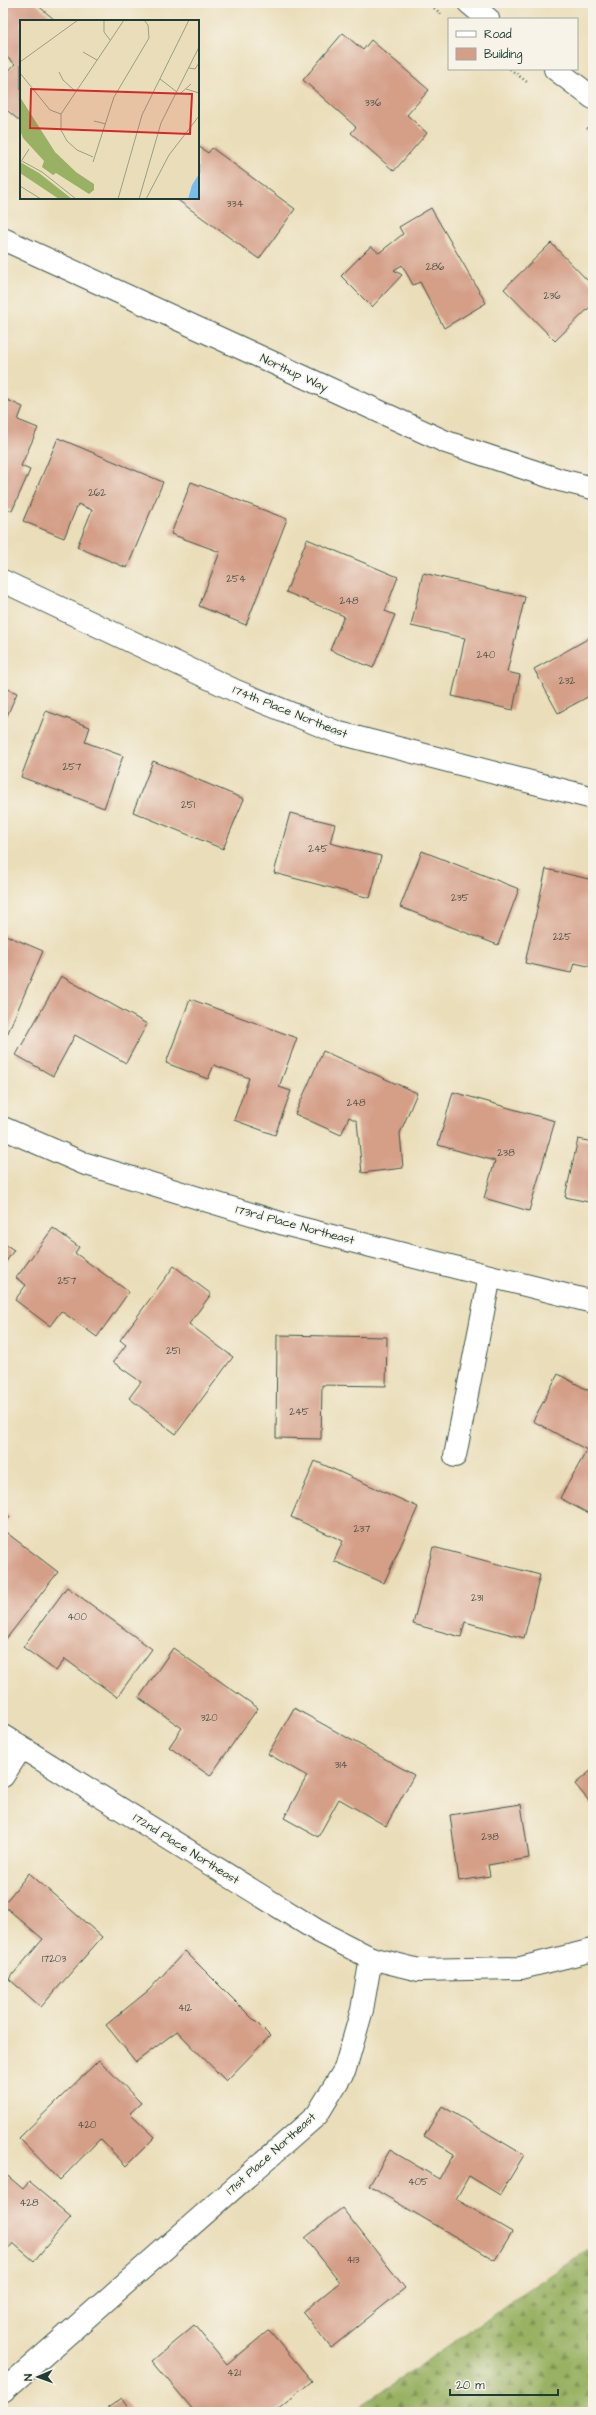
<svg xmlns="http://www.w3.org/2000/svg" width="596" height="2415" viewBox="0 0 596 2415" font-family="'Architects Daughter',sans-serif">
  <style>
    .forest { fill: url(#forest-firs); stroke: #5c774b }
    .building { fill: #d49e87 }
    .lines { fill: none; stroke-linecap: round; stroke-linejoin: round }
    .minor-casing { stroke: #3d5548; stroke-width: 24 }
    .major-casing { stroke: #3d5548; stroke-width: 24 }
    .path { stroke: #3d5548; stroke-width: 2.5; stroke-dasharray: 1 3; stroke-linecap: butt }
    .minor { stroke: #fff; stroke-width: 22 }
    .major { stroke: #fff; stroke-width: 22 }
    .labels { text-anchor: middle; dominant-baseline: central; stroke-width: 3; stroke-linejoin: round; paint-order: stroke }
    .number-label { font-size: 10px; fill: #4c5549 }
    .street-label { font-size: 12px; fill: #1f3d34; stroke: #f7f3e8 }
    .inset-road { fill: none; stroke: #999e84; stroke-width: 1 }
    .view { fill: #d62828; fill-opacity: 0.15; stroke: #d62828; stroke-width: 2 }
    .inset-edge { fill: none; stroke: #1f3d34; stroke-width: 2 }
  </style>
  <defs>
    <pattern id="forest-firs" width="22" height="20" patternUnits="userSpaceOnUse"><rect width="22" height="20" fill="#98b162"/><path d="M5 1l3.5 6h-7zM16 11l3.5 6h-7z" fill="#7b9152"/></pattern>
  </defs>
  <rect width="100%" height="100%" fill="#f7f3e8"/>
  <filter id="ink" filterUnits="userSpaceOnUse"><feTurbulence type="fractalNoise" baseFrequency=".025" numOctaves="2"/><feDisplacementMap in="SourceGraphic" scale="8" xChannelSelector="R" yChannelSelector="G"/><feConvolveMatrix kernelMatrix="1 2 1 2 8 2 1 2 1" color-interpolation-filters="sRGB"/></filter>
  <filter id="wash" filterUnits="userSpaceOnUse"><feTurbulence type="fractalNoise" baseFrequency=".012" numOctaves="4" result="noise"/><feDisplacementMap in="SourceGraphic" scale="16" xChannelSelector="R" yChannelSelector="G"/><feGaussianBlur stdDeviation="0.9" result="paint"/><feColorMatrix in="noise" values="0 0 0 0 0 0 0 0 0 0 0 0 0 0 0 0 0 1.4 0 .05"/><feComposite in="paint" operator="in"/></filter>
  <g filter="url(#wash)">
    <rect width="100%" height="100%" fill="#eadeba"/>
    <path class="forest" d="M593 2246V2412H352Z"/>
    <g id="blocks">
      <g class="building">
        <path d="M9 3H35L56 21H21V122L3 107V77L15 64 3 54V10Z"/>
        <path d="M343 33 363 50 371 40 429 90 407 115 427 133 394 171 351 133 356 127 303 80Z"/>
        <path d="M198 146 208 153 212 148 295 209 259 259 175 198H198Z"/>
        <path d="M431 208 486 303 444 328 420 282 413 285 402 265 394 270 402 275 372 307 341 276 371 246 379 253 403 234 399 227Z"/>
        <path d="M551 243 593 286V304L555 341 504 289Z"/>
        <path d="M3 398 23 407 18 420 38 428 21 466 30 470 12 511 3 507Z"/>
        <path d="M58 438 163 482 127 568 77 547 92 510 78 504 64 538 23 521Z"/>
        <path d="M191 482 287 519 246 625 199 606 220 552 171 534Z"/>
        <path d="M307 539 398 577 385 611 395 615 373 668 330 650 344 616 286 592Z"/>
        <path d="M423 573 525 597 507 672 520 675 513 710 452 696 465 638 411 626Z"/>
        <path d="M593 636V694L558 713 534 669Z"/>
        <path d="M3 687 17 693 3 725Z"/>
        <path d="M46 711 90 727 85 742 123 756 104 808 21 777Z"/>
        <path d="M153 761 244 799 223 849 133 812Z"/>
        <path d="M290 813 335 824 330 843 381 856 370 898 274 873Z"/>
        <path d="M422 851 519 889 498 945 400 907Z"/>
        <path d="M546 869 593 880V967L574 963 571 973 525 963Z"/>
        <path d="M3 934 43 951 3 1044Z"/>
        <path d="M61 976 147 1024 126 1063 75 1035 53 1076 16 1055Z"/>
        <path d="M190 999 297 1038 279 1087 291 1091 275 1135 234 1120 249 1078 214 1065 208 1079 166 1063Z"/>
        <path d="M323 1051 417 1093 400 1133 403 1168 362 1173 357 1121 349 1117 341 1135 295 1114Z"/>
        <path d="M453 1092 555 1121 529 1211 484 1198 495 1161 438 1145Z"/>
        <path d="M578 1139 593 1142V1203L565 1197Z"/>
        <path d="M53 1228 79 1247 75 1253 129 1292 97 1337 61 1311 50 1326 15 1300 26 1285 16 1278Z"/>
        <path d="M3 1243 14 1250 3 1266Z"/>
        <path d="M174 1266 211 1294 189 1324 233 1357 176 1434 129 1398 141 1382 113 1362 126 1345 120 1340Z"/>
        <path d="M277 1335 387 1337 386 1386 322 1385 321 1439 276 1438Z"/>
        <path d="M558 1374 593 1393V1516L560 1498 587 1450 533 1421Z"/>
        <path d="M315 1461 418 1507 384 1583 334 1561 343 1541 291 1517Z"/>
        <path d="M3 1511 10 1517 3 1526Z"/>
        <path d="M3 1530 58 1572 3 1643Z"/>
        <path d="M433 1547 540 1575 524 1638 465 1622 461 1637 413 1624Z"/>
        <path d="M67 1587 152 1649 117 1697 65 1659 56 1671 23 1647Z"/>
        <path d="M173 1648 258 1708 210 1776 169 1747 182 1728 139 1698Z"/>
        <path d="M294 1708 414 1775 386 1826 339 1799 318 1837 284 1818 307 1776 268 1754Z"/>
        <path d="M593 1769V1806L575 1784Z"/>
        <path d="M521 1804 529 1858 488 1865 490 1876 459 1881 450 1815Z"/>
        <path d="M29 1873 102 1937 41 2007 9 1979 43 1939 3 1905Z"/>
        <path d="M185 1951 270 2036 226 2081 177 2031 136 2062 106 2025 149 1990Z"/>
        <path d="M99 2060 141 2103 130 2113 155 2137 126 2166 100 2139 60 2180 19 2138Z"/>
        <path d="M442 2106 524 2155 500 2195 469 2176 456 2199 512 2232 495 2260 369 2186 390 2150 439 2179 454 2154 424 2136Z"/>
        <path d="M3 2172 23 2189 29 2182 71 2217 34 2261 13 2243 5 2253 3 2251Z"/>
        <path d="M342 2208 405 2288 331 2348 303 2312 340 2282 305 2238Z"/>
        <path d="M194 2325 227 2365 269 2330 312 2381 275 2412H195L152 2361Z"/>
        <path d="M122 2398 132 2412H102Z"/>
      </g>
    </g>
  </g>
  <g filter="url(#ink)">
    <use href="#blocks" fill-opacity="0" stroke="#3d5548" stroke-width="1"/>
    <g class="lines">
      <g class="minor-casing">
        <g id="minor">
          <path d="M3 239 446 442 560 480 593 488"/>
          <path d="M3 581 236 691 339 733 593 798"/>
          <path d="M3 1128 83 1163 284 1224 593 1302"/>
          <path d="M455 1456 490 1276"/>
          <path d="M3 1736 318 1931 371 1958"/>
          <path d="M3 1776 21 1748"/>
          <path d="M3 2391 317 2115 345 2069 362 2010 371 1958 419 1970 521 1968 593 1950"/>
        </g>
      </g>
      <g class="major-casing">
        <g id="major">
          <path d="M469 3 488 19"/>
          <path d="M555 69 593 98"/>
        </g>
      </g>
      <g class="path">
        <path d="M428 3 441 14"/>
        <path d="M510 69 527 82"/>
        <path d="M587 128 593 132"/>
      </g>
      <use href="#minor" class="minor"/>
      <use href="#major" class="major"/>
    </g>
  </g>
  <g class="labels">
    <g class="number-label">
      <text x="373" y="103">336</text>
      <text x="235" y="204">334</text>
      <text x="435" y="267">286</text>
      <text x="552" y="296">236</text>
      <text x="97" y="493">262</text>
      <text x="236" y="579">254</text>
      <text x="349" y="601">248</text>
      <text x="486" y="655">240</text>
      <text x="567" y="681">232</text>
      <text x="72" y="767">257</text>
      <text x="188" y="805">251</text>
      <text x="318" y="849">245</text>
      <text x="460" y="898">235</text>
      <text x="562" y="937">225</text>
      <text x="356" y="1103">248</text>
      <text x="506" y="1153">238</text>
      <text x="67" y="1281">257</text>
      <text x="173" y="1351">251</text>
      <text x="299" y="1412">245</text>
      <text x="362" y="1529">237</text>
      <text x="477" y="1598">231</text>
      <text x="77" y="1617">400</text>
      <text x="209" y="1718">320</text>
      <text x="341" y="1765">314</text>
      <text x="490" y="1837">238</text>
      <text x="54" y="1959">17203</text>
      <text x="185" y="2008">412</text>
      <text x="87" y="2125">420</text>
      <text x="418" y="2182">405</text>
      <text x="29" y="2203">428</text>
      <text x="353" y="2260">413</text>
      <text x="234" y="2373">421</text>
    </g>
    <g class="street-label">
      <text transform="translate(294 373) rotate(25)">Northup Way</text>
      <text transform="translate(290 712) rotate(22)">174th Place Northeast</text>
      <text transform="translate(295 1225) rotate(15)">173rd Place Northeast</text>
      <text transform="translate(186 1849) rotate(32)">172nd Place Northeast</text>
      <text transform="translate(271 2154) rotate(-42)">171st Place Northeast</text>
    </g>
  </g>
  <g transform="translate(20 20)">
    <rect width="179" height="179" fill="#eadeba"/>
    <path d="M0 77 35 132 56 152 74 164V170L69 174 36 153 33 155 22 147 24 141 3 118 0 110ZM0 142 19 153 52 179H39L0 153Z" fill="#98b162"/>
    <path d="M179 154V179H168L172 165Z" fill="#77beef"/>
    <path class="inset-road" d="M84 0V12L90 20M63 32 77 40M0 42 58 0M169 48 175 49 179 43M39 52 43 60 55 71M0 53 30 90 41 94V110L47 121 57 130 73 137M140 59 157 72M166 69 179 73M156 74 161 73 171 64M41 94 104 0M74 101 86 104M0 140 22 152 56 179M2 140 9 129M73 142 94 77 129 18 128 5 124 0M0 166 21 179M98 179 122 95 169 0M119 179 141 103 179 27M126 179 149 135 179 96"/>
    <path class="view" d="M11 69 172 74 170 114 10 108Z"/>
    <rect width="179" height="179" class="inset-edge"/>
  </g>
  <rect width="596" height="2415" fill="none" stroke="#f7f3e8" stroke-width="16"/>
  <rect x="448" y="18" width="130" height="52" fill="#f7f3e8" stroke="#a1aaa0"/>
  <rect x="456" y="31" width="20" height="6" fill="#ffffff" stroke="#a1aaa0"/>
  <text x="484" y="38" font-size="12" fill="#1f3d34">Road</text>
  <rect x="456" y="48" width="20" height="12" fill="#d49e87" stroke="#a1aaa0"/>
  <text x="484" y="58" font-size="12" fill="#1f3d34">Building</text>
  <g transform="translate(38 2377) rotate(268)" stroke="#f7f3e8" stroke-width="3" paint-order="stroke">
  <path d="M0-3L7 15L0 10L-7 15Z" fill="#1f3d34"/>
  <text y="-6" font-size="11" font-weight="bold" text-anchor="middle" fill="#1f3d34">N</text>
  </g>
  <path d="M450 2389v6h108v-6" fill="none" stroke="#1f3d34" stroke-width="2"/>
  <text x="456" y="2389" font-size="12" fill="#1f3d34" stroke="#f7f3e8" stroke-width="3" paint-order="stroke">20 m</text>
</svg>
